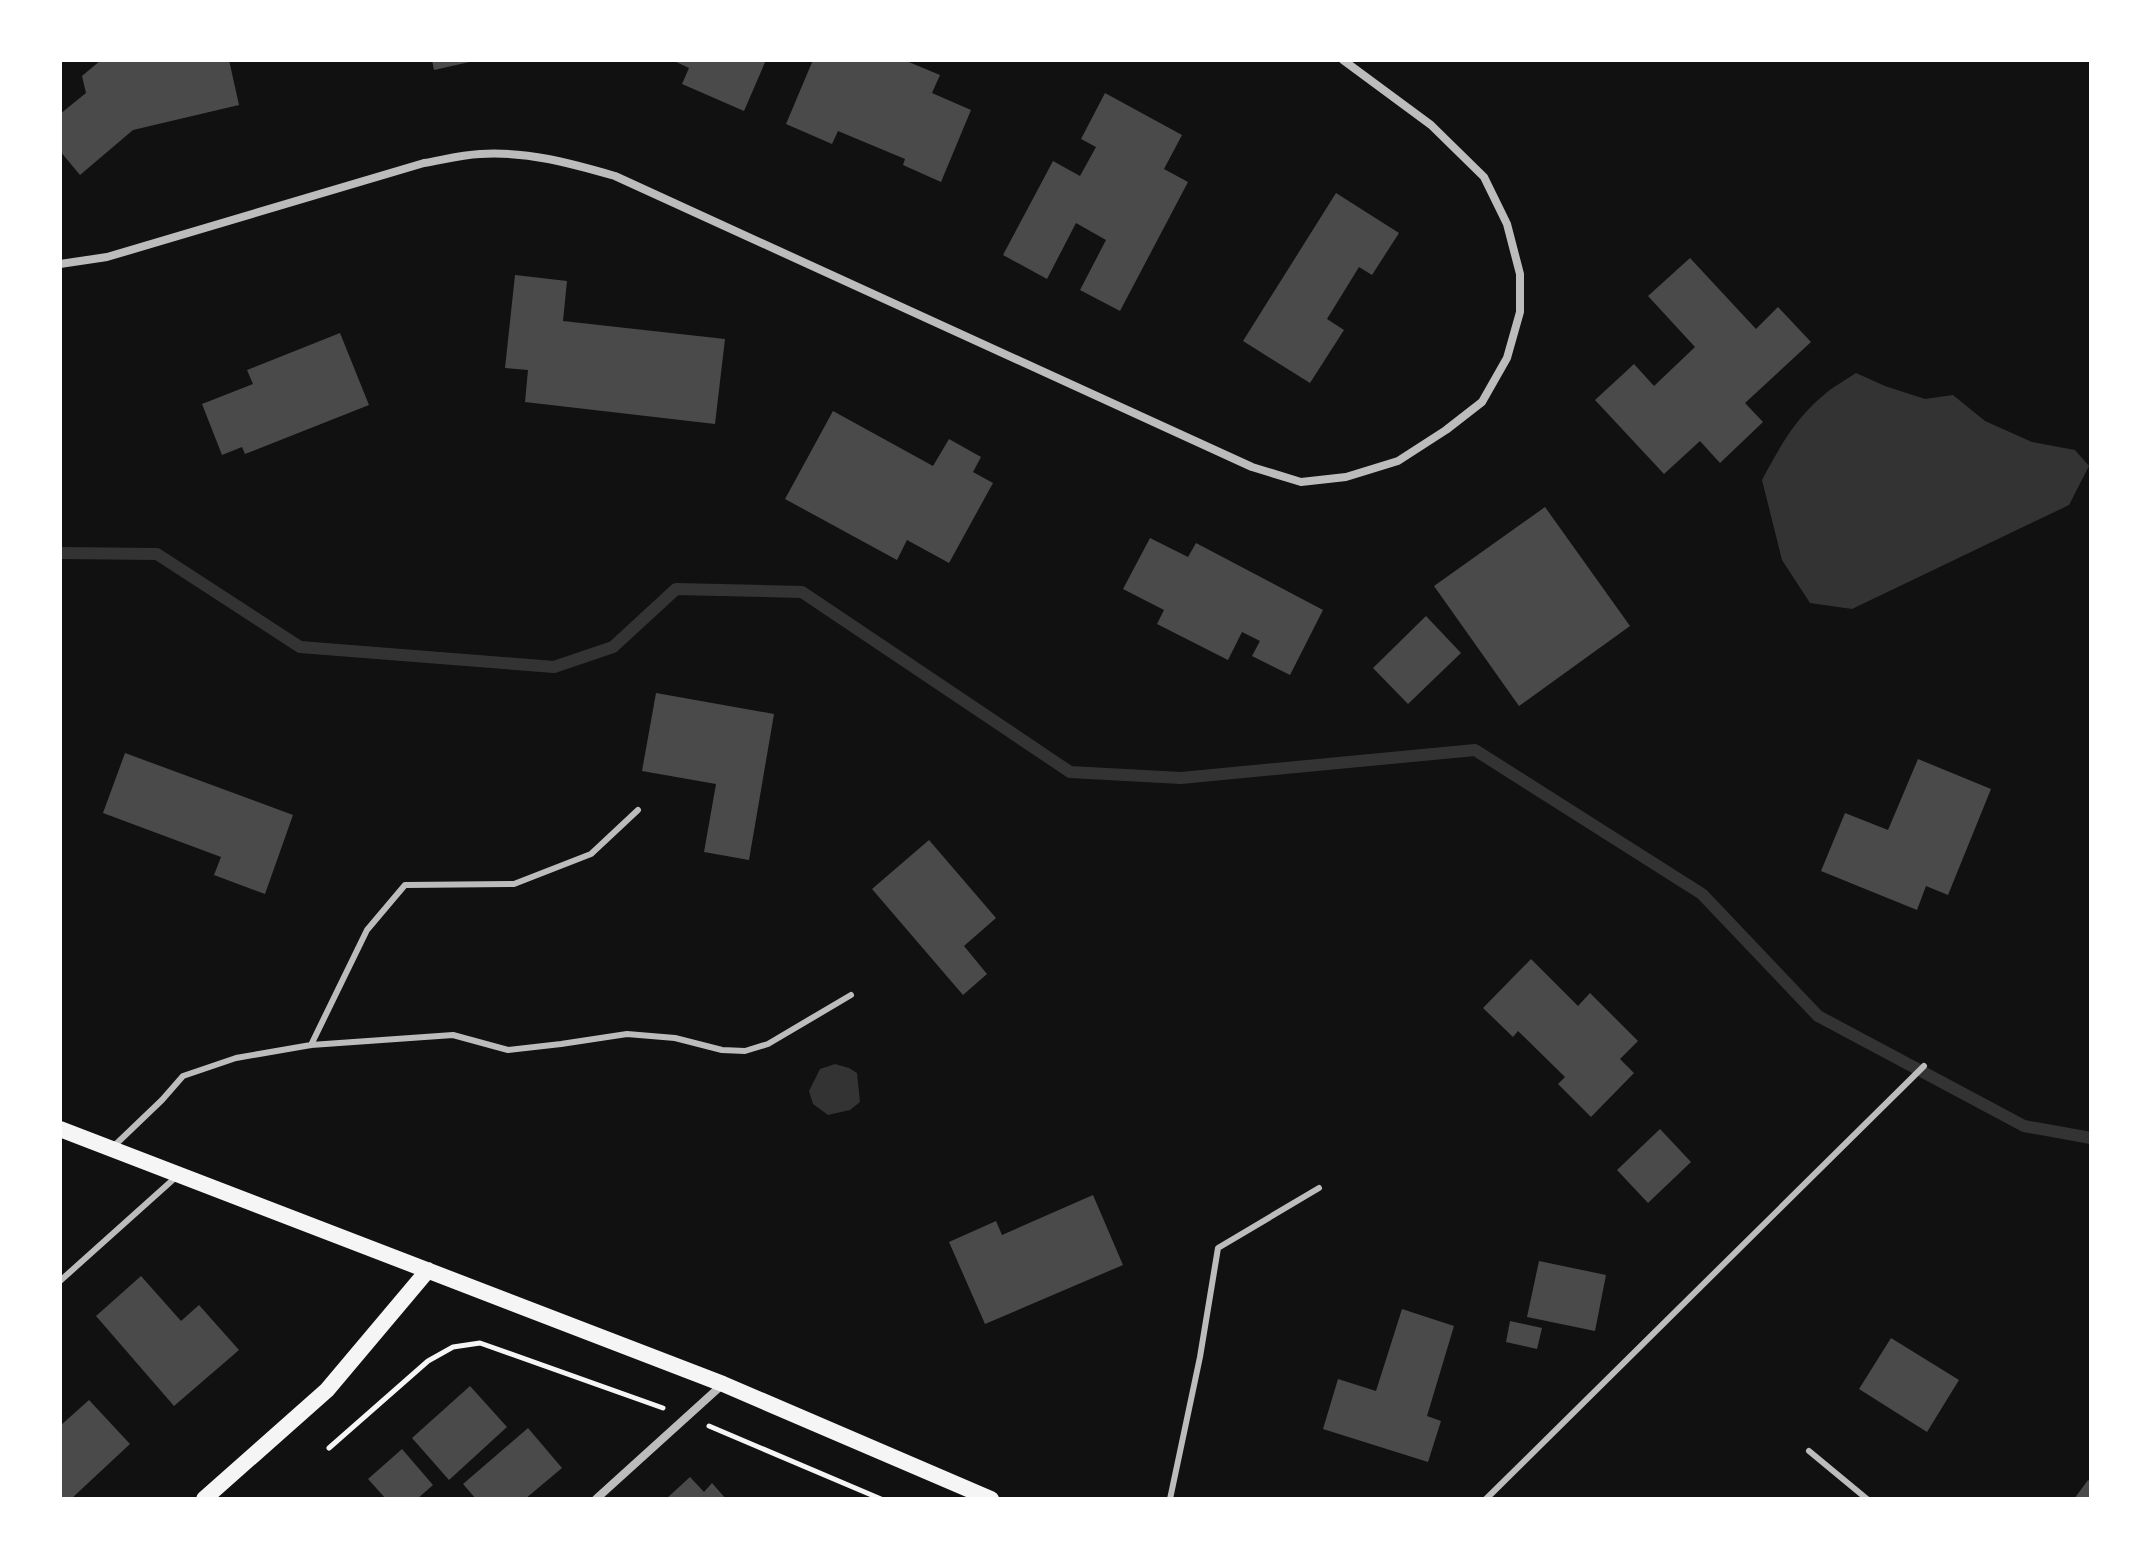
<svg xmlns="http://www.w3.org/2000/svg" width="2151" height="1559" viewBox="0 0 2151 1559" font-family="Mulish,sans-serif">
	<rect width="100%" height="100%" fill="#111"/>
	<!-- water -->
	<path fill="#333" d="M 1856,373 L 1885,386 L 1925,399 L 1953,395 L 1985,421 L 2032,442 L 2075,450 L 2089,466 L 2069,505 L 1852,609 L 1810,603 L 1782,560 L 1762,480 C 1779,448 1796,417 1825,394 C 1834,386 1846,380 1856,373 Z
		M 835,1064 L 849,1068 L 857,1073 L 860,1102 L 850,1110 L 828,1115 L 813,1104 L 809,1091 L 820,1069 Z"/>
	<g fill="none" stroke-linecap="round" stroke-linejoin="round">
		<!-- stream -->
		<path stroke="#333" stroke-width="12" d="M 60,553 L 157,554 L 300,647 L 554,667 L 613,647 L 676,589 L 802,592 L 1070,772 L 1181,778 L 1475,750 L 1702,894 L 1818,1016 L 2024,1126 L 2091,1138"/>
	</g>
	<!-- building -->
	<path fill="#4a4a4a" d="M 101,60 L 229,60 L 239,105 L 133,130 L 80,175 L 60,151 L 60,114 L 86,93 L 82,76 Z
		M 432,60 L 474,60 L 474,61 L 434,70 Z
		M 672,60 L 766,60 L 744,111 L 682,84 L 689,68 Z
		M 813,60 L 904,60 L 940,75 L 932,93 L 971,110 L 941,182 L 903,165 L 905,159 L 838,131 L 832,144 L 786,124 Z
		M 1105,93 L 1182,135 L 1164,169 L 1188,182 L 1120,311 L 1080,290 L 1106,240 L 1076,223 L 1047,279 L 1003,255 L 1053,161 L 1080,176 L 1096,147 L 1081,139 Z
		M 1336,193 L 1399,233 L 1372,275 L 1359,267 L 1327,319 L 1344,330 L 1310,383 L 1243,341 Z
		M 1690,258 L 1756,329 L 1778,307 L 1811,342 L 1745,403 L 1763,422 L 1720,463 L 1700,441 L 1664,474 L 1595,400 L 1634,364 L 1654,386 L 1695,347 L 1648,296 Z
		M 515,275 L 567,281 L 563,321 L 725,339 L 715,424 L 525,402 L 528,370 L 505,368 Z
		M 340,333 L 369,405 L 245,454 L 242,447 L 222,455 L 202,404 L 253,384 L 247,370 Z
		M 833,411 L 933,466 L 949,439 L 981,457 L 973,472 L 993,483 L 949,563 L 907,540 L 897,560 L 785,499 Z
		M 1545,507 L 1630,626 L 1519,706 L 1434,586 Z
		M 1150,538 L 1188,557 L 1196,543 L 1323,610 L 1290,675 L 1252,656 L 1260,641 L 1242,632 L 1228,660 L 1157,624 L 1164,610 L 1123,589 Z
		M 1426,616 L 1461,653 L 1408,704 L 1373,668 Z
		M 656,693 L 774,714 L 749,860 L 704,852 L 716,784 L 642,771 Z
		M 125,753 L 293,815 L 265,894 L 214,875 L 221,857 L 103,813 Z
		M 1918,759 L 1991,789 L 1948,895 L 1926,886 L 1917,910 L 1821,871 L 1845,813 L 1888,830 Z
		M 929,840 L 996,918 L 964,946 L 987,974 L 963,995 L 872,889 Z
		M 1531,959 L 1578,1006 L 1590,993 L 1638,1041 L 1620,1059 L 1634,1073 L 1591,1117 L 1558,1084 L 1565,1077 L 1518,1031 L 1513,1037 L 1483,1008 Z
		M 1660,1129 L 1691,1162 L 1648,1203 L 1617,1170 Z
		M 1093,1195 L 1123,1265 L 985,1324 L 949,1242 L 996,1221 L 1002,1235 Z
		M 1539,1261 L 1606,1275 L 1595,1331 L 1527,1317 Z
		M 141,1276 L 181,1321 L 199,1305 L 239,1350 L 174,1406 L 96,1316 Z
		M 1402,1309 L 1454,1326 L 1427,1416 L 1441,1421 L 1428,1462 L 1323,1429 L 1338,1379 L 1376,1391 Z
		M 1510,1321 L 1542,1328 L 1537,1349 L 1506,1342 Z
		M 1891,1338 L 1959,1380 L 1927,1432 L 1859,1389 Z
		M 470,1386 L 507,1427 L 449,1480 L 412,1438 Z
		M 89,1400 L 130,1444 L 71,1499 L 60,1499 L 60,1426 Z
		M 528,1428 L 562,1468 L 525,1499 L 476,1499 L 463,1484 Z
		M 402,1449 L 433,1485 L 417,1499 L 386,1499 L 368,1479 Z
		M 690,1477 L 704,1492 L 712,1483 L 726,1499 L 666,1499 Z
		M 2088,1480 L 2091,1482 L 2091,1499 L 2074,1499 Z"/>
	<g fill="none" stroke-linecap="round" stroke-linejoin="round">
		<!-- path -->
		<path stroke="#f5f5f5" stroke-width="5" d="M 709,1426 L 881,1499
			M 329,1448 L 428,1361 L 453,1347 L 480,1343 L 663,1408"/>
		<!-- service -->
		<path stroke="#bcbcbc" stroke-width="6" d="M 311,1045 L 367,930 L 405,885 L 514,884 L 591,854 L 638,810
			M 114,1146 L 162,1100 L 183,1076 L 236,1058 L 311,1045 L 453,1035 L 508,1050 L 561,1044 L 627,1034 L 675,1038 L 722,1050 L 745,1051 L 768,1044 L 851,995
			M 60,1281 L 176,1177
			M 1809,1451 L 1867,1499
			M 1170,1499 L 1200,1357 L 1218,1248 L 1319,1188
			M 1486,1499 L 1924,1066"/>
		<!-- minor -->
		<path stroke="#bcbcbc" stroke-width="8" d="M 60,264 L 107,257 L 424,163 C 442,160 461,155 480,154 C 527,151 570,163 615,176 L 1252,467 L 1301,482 L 1346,477 L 1398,461 L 1446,430 L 1482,402 L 1507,358 L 1520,312 L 1520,274 L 1507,224 L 1484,177 L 1431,125 L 1343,60
			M 596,1499 L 723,1384"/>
		<!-- secondary -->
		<path stroke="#f5f5f5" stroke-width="16" d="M 60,1129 L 723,1384 L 991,1499
			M 204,1499 L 327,1390 L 428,1270"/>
	</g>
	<!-- border -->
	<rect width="2151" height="1559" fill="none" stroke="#ffffff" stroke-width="124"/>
</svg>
